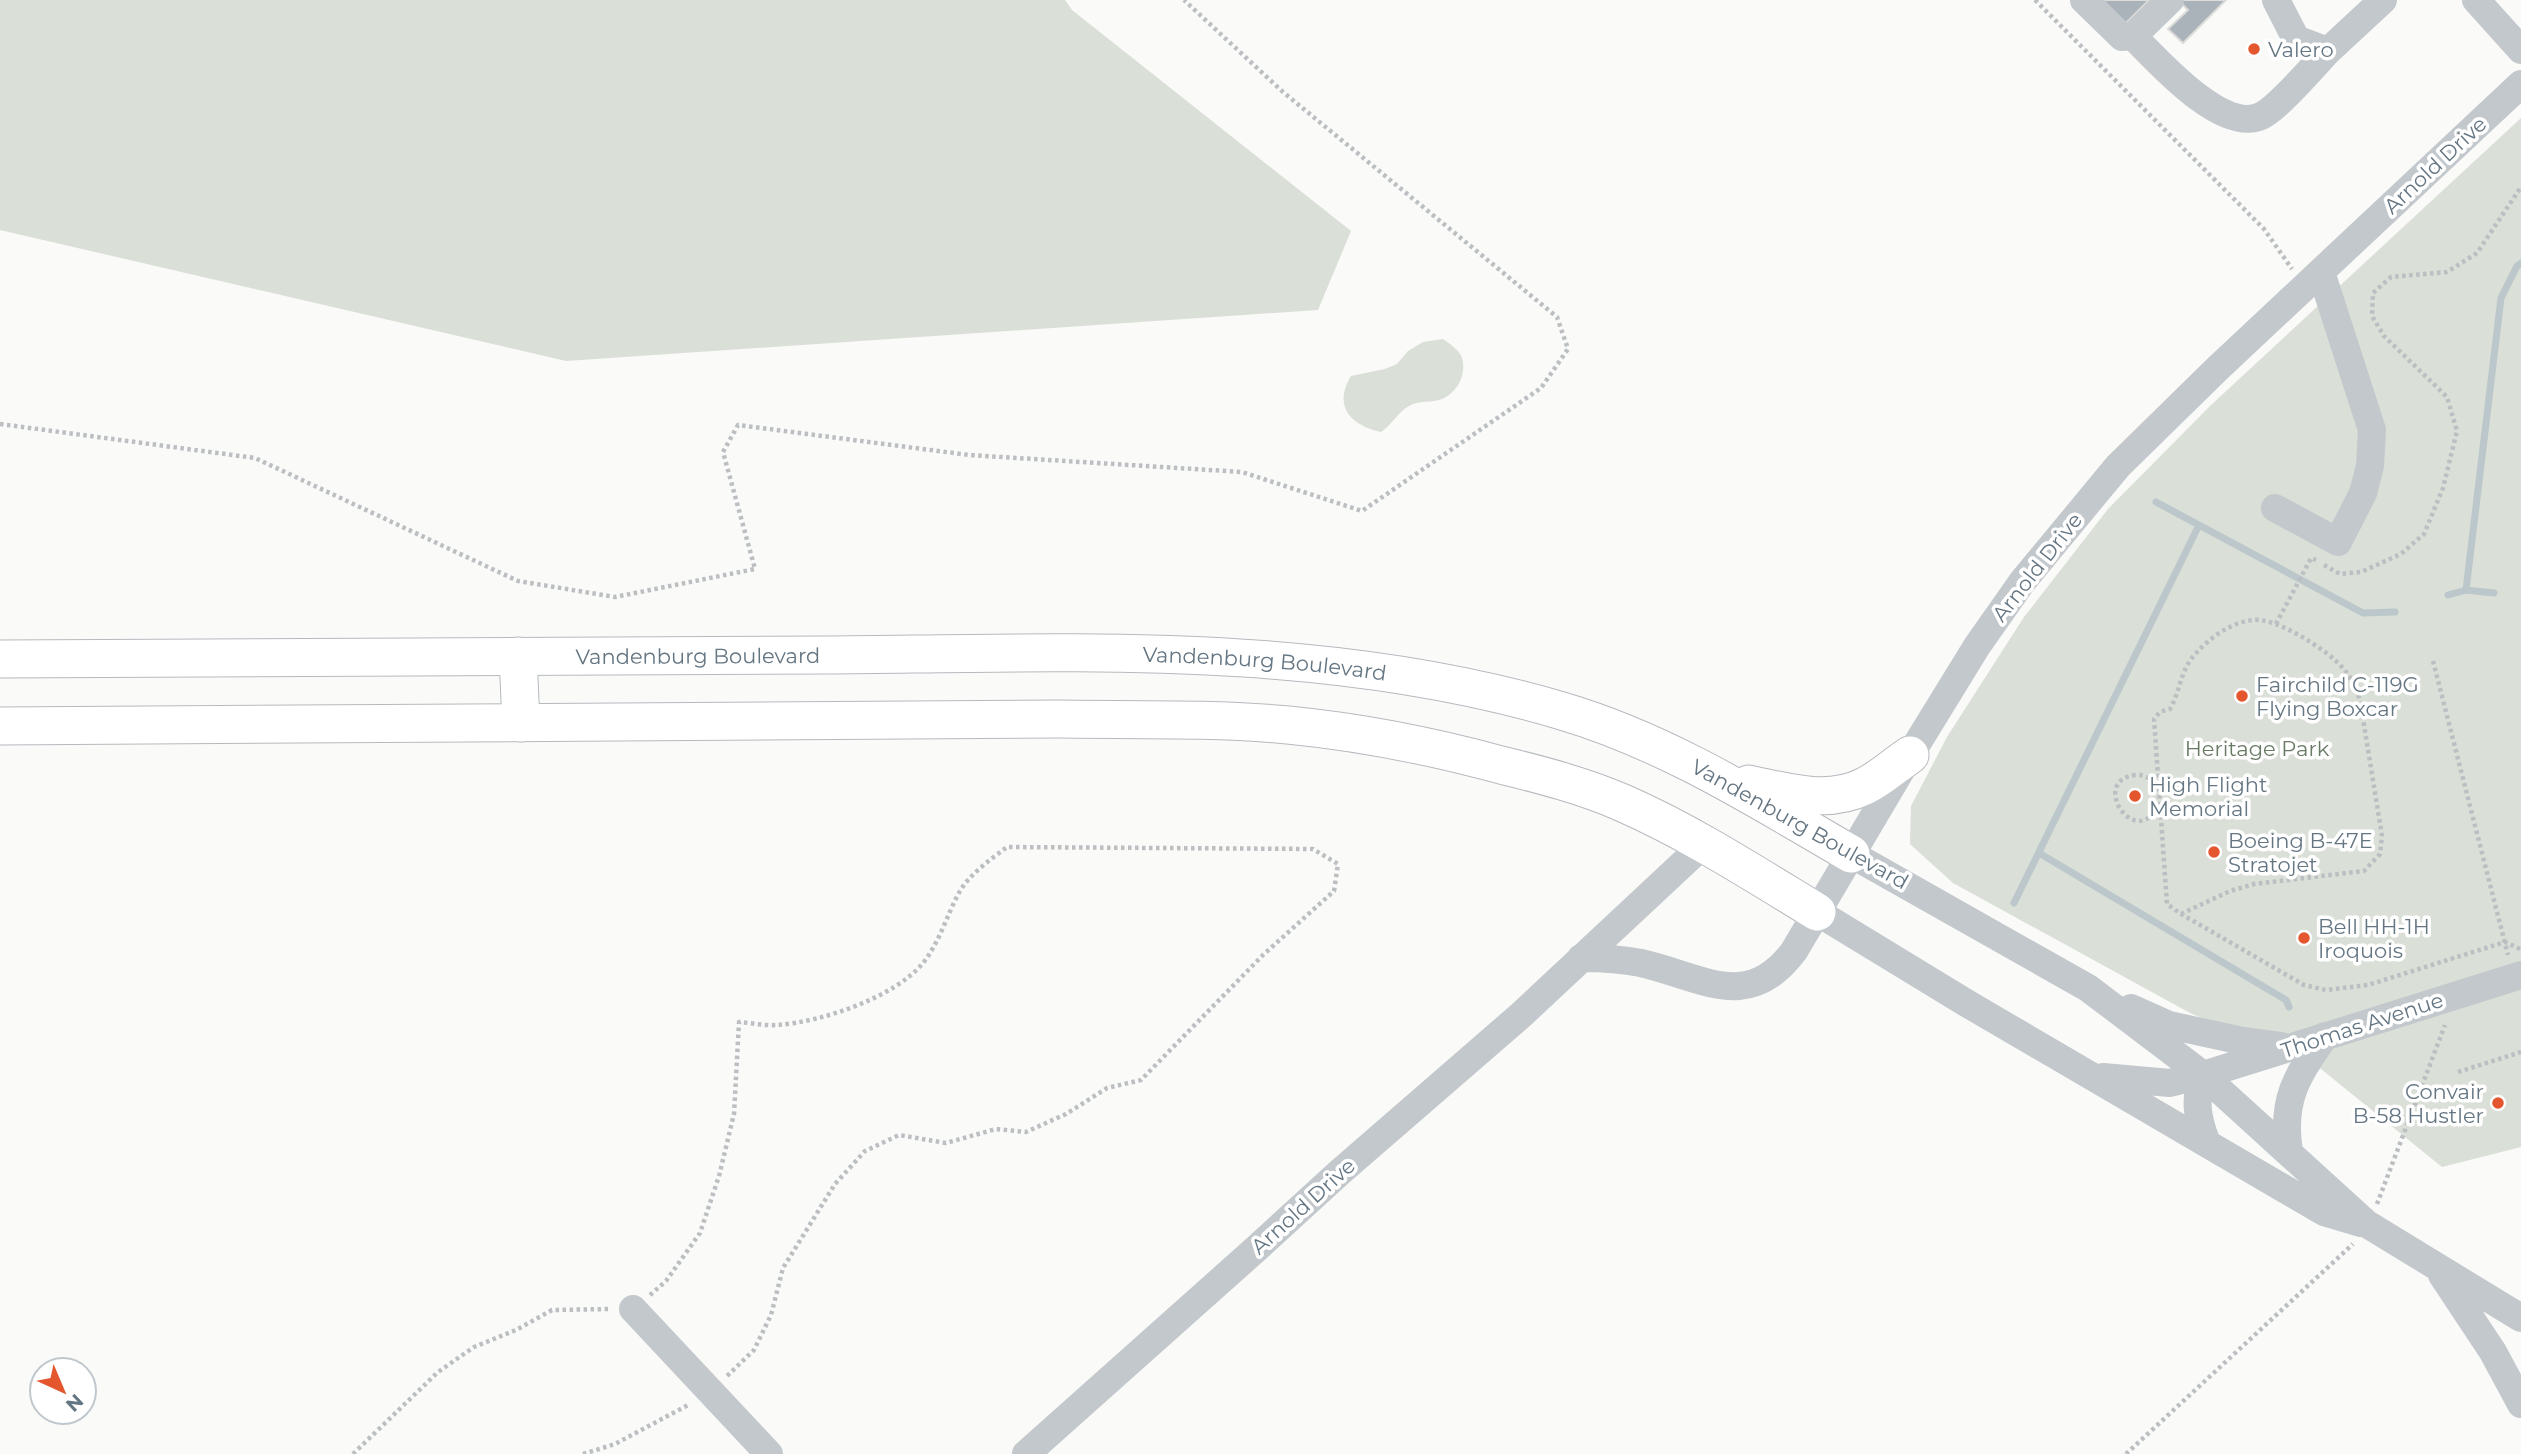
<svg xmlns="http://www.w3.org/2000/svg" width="2521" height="1454" viewBox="0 0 2521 1454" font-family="Montserrat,sans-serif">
	<rect width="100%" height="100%" fill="#fafaf8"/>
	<!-- green -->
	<path fill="#dadfd7" d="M 0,0 L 1065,0 L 1072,10 L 1351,231 L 1318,310 L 566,361 L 0,230 Z
		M 2521,118 L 2521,1147 L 2442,1167 L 2321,1069 L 2190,1013 L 1953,883 L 1910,844 L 1911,806 L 1947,737 L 2024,617 L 2108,509 L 2210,406 Z
		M 1443,339 C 1450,344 1459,350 1462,358 C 1467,374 1457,393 1442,399 C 1432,403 1418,400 1409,406 C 1398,412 1392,425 1381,432 C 1350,425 1333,406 1351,376 L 1385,369 L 1397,364 L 1408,351 L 1423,342 Z"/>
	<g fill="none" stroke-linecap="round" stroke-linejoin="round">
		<!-- stream -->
		<path stroke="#bbc7cb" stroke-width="7" d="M 2156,502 L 2363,613 L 2395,612
			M 2466,590 L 2501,298 L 2517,266 L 2521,263
			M 2448,595 L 2466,590 L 2494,593
			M 2039,853 L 2286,1000 L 2289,1007
			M 2014,903 L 2199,525"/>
	</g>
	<!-- building -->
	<path fill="#aab3b9" stroke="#dcdcda" stroke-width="2" d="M 2096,0 L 2149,0 L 2123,26 Z
		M 2178,0 L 2226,0 L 2183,43 L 2168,29 L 2188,10 Z"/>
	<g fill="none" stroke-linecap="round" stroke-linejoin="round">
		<!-- major casing -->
		<g stroke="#b5babe" stroke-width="39">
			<g id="major">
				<path d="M 518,656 L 521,723"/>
				<path id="s1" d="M 0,659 C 276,658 551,656 827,655 C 1072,653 1324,640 1562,711 C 1667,742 1758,800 1851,854"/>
				<path d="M 0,726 L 1060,719 C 1135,720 1212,718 1288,725 C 1360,732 1431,746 1501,765 C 1542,775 1584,786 1623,803 C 1691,833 1753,873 1817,912"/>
				<path d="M 1749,784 C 1788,792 1827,805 1865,786 C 1881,778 1895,765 1910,755"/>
			</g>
		</g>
		<!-- path -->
		<path stroke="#bbbfc2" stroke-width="4.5" stroke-dasharray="3.5 3.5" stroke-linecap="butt" d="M 2035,0 L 2264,229 L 2292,269
			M 0,424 L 255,458 L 518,581 L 615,597 L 755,569 L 723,452 L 738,425 L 969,455 L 1242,472 L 1362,511 L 1541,388 L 1568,349 L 1557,317 L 1283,92 L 1184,0
			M 2324,565 L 2340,574 L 2361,572 L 2401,554 L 2424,534 L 2443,488 L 2457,431 L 2447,397 L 2384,336 L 2372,316 L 2373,293 L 2391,277 L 2447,272 L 2477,253 L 2521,187
			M 2276,624 L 2309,562 L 2311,558 L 2316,560
			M 2433,661 L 2508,955
			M 2158,789 C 2153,780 2146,774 2135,775 C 2088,781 2137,853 2159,804
			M 2181,914 L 2230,891 L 2254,884 L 2364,871 L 2380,854 L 2382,836 L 2360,700 C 2356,688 2351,677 2342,667 C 2327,650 2276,617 2253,620 C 2232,622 2211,637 2197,652 C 2180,669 2181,690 2170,709 L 2160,712 L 2154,719 L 2167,904 L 2181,914 L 2304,985 L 2326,990 L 2368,985 L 2505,942 L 2520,949
			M 2458,1072 L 2521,1052
			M 2377,1204 L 2445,1025
			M 650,1295 L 666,1281 L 700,1233 L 719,1176 L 734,1114 L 739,1022 C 752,1023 765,1026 777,1025 C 821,1022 894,998 923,963 C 940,942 947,914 960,891 C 970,874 991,859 1007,847 L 1313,849 L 1338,864 L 1334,891 L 1263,955 L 1141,1080 L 1107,1088 L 1066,1114 L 1026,1132 L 996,1129 L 946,1143 L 899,1135 L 865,1151 L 835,1184 L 783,1268 L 771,1315 L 754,1350 L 727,1376
			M 353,1454 L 438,1372 L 474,1347 L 516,1330 L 552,1310 L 611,1309
			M 583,1454 L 615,1444 L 690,1404
			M 2126,1454 L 2353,1244"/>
		<!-- minor -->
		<path stroke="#c3c8cc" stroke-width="28" d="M 2084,0 L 2122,37 L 2133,36
			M 2170,0 L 2133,36 C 2158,61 2222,134 2261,116 C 2278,108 2313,67 2328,51
			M 2276,0 L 2296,39 L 2328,51 L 2383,0
			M 2476,0 L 2521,50
			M 2275,508 L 2338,542 L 2363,493 L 2370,466 L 2372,430 L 2321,272
			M 1851,854 L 2088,988 L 2203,1075 L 2367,1224 L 2521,1318
			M 1817,912 L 1968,1004 L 2324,1212 L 2361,1223
			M 1581,958 C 1601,958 1621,959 1641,963 C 1702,977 1748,1013 1794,951 L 1910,755 L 1977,646 L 2022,582 L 2118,466 L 2217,369 L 2521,84
			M 2131,1008 L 2169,1025 L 2238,1040 L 2281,1046
			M 2203,1075 C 2194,1099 2197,1117 2206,1141
			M 2103,1077 L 2170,1083 L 2203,1075 L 2521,975
			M 2289,1152 C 2281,1101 2296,1076 2325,1036
			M 2442,1275 L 2493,1352 L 2521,1404
			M 633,1309 L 769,1454
			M 1026,1454 L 1257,1248 L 1340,1172 L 1521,1015 L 1704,844"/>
		<!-- major -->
		<use href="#major" stroke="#fff" stroke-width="37"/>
	</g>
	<!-- markers -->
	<g fill="#e4572e" stroke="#fff" stroke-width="2.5">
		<circle cx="2254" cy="49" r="7"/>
		<circle cx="2242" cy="696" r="7"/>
		<circle cx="2135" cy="796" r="7"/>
		<circle cx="2214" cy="852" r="7"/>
		<circle cx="2304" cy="938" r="7"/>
		<circle cx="2498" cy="1103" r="7"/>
	</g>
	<g text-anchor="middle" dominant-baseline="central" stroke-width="7" stroke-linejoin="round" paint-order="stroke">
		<!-- poi labels -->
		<g font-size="21" fill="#657683" stroke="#fff" text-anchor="start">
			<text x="2268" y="49">Valero</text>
			<text x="2256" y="684">Fairchild C-119G<tspan x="2256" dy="24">Flying Boxcar</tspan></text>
			<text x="2149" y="784">High Flight<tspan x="2149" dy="24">Memorial</tspan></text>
			<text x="2228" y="840">Boeing B-47E<tspan x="2228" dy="24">Stratojet</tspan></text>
			<text x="2318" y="926">Bell HH-1H<tspan x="2318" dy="24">Iroquois</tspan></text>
			<text x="2484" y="1091" text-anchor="end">Convair<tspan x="2484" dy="24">B-58 Hustler</tspan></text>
		</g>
		<!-- street labels -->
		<g font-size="21" fill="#657683" stroke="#fff">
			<text transform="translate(2435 165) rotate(-43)">Arnold Drive</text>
			<text transform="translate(2037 567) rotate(-52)">Arnold Drive</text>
			<text stroke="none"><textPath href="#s1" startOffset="698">Vandenburg Boulevard</textPath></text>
			<text stroke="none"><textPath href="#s1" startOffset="1265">Vandenburg Boulevard</textPath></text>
			<text transform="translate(1800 824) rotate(29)">Vandenburg Boulevard</text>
			<text transform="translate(2362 1025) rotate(-18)">Thomas Avenue</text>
			<text transform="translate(1303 1206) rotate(-42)">Arnold Drive</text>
		</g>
		<!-- park labels -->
		<g font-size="21" fill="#687a64" stroke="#fff">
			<text x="2257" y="748">Heritage Park</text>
		</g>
	</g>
	<!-- north arrow -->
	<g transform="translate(63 1391) rotate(136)"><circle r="33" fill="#ffffff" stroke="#c1c8cd" stroke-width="2"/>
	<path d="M0-5L12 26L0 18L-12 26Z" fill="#e4572e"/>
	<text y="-10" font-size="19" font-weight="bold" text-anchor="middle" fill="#657683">N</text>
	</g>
</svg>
